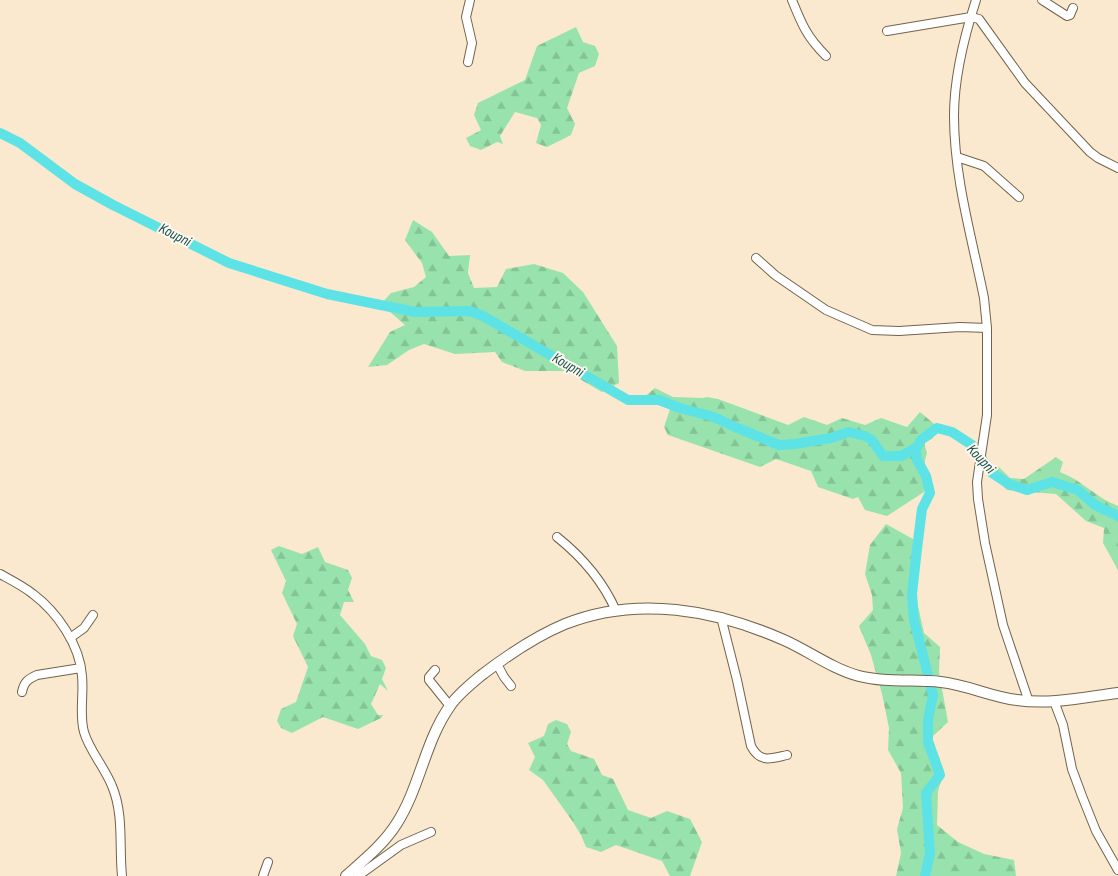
<svg xmlns="http://www.w3.org/2000/svg" width="1118" height="876" viewBox="0 0 1118 876" font-family="'Sofia Sans Condensed',sans-serif">
	<defs>
		<pattern id="forest-firs" width="22" height="20" patternUnits="userSpaceOnUse" patternTransform="scale(1.25)"><rect width="22" height="20" fill="#98e3ad"/><path d="M5 1l3.5 6h-7zM16 11l3.5 6h-7z" fill="#83c395"/></pattern>
	</defs>
	<rect width="100%" height="100%" fill="#fae9ce"/>
	<!-- forest -->
	<path fill="url(#forest-firs)" d="M 576,27 L 583,42 L 595,46 L 599,54 L 595,66 L 579,73 L 567,108 L 575,124 L 571,135 L 547,147 L 536,143 L 541,125 L 537,118 L 515,112 L 500,136 L 503,144 L 497,142 L 481,150 L 470,146 L 466,138 L 481,130 L 474,115 L 478,103 L 525,80 L 537,46 Z
		M 413,220 L 432,232 L 449,256 L 470,255 L 468,273 L 474,288 L 497,287 L 506,269 L 534,264 L 563,273 L 583,292 L 617,346 L 619,383 L 602,392 L 566,371 L 525,371 L 502,362 L 495,352 L 455,354 L 424,344 L 409,350 L 387,365 L 368,367 L 390,332 L 405,325 L 381,304 L 391,293 L 414,287 L 426,277 L 422,263 L 405,240 Z
		M 655,388 L 673,397 L 703,398 L 707,397 L 718,399 L 788,425 L 804,417 L 827,425 L 842,418 L 865,425 L 881,418 L 907,427 L 920,412 L 940,429 L 932,439 L 924,443 L 927,453 L 925,460 L 924,492 L 887,516 L 865,510 L 858,497 L 853,499 L 818,487 L 811,471 L 776,459 L 760,467 L 668,435 L 664,427 L 670,409 L 643,398 Z
		M 1056,457 L 1063,462 L 1060,472 C 1082,480 1096,498 1118,506 L 1118,570 L 1103,543 L 1104,528 L 1086,521 L 1056,494 L 1007,490 L 987,472 L 998,466 L 1010,478 L 1024,479 Z
		M 886,524 L 913,539 L 918,573 L 915,593 L 924,633 L 940,647 L 939,672 L 948,722 L 932,737 L 944,771 L 938,791 L 937,825 L 958,842 L 984,854 L 1014,860 L 1016,876 L 896,876 L 901,853 L 897,829 L 903,808 L 901,773 L 888,750 L 889,728 L 882,694 L 871,655 L 859,626 L 873,610 L 872,595 L 865,574 L 870,545 Z
		M 279,546 L 302,554 L 318,547 L 325,562 L 348,570 L 352,578 L 348,590 L 354,602 L 344,602 L 340,615 L 365,644 L 371,656 L 382,660 L 386,668 L 382,679 L 388,691 L 380,684 L 371,704 L 378,715 L 383,715 L 381,718 L 358,729 L 323,717 L 292,733 L 281,728 L 277,721 L 281,709 L 296,702 L 308,667 L 293,636 L 297,624 L 282,593 L 286,581 L 271,550 Z
		M 556,720 L 567,724 L 571,732 L 567,744 L 571,751 L 594,759 L 602,775 L 613,779 L 628,810 L 651,818 L 667,811 L 690,819 L 702,842 L 690,876 L 670,876 L 662,861 L 616,845 L 601,852 L 586,847 L 581,835 L 573,822 L 543,780 L 529,770 L 535,757 L 528,743 L 544,736 L 548,724 Z"/>
	<g fill="none" stroke-linecap="round" stroke-linejoin="round">
		<!-- river -->
		<path stroke="#5de2e6" stroke-width="10" d="M 0,133 L 20,143 L 75,184 L 113,205 L 229,263 L 327,294 L 415,312 L 470,311 L 483,316 L 628,400 L 659,400 L 680,408 L 714,417 L 735,427 L 779,445 L 795,444 L 831,438 L 849,432 L 865,436 L 872,440 L 883,456 L 901,456 L 916,448 L 922,439 L 937,428 L 952,432 L 972,445 L 992,473 L 1009,484 L 1027,490 L 1052,482 L 1078,490 L 1095,505 L 1118,516
			M 916,448 L 917,460 L 926,476 L 930,493 L 922,509 L 917,549 L 912,594 L 914,620 L 933,695 L 928,720 L 928,742 L 940,775 L 926,793 L 930,853 L 925,876"/>
		<!-- minor casing -->
		<g stroke="#71634b" stroke-width="10">
			<path id="minor" d="M 792,0 C 802,25 807,37 826,56
				M 976,0 C 964,37 954,77 954,116 C 954,178 972,238 984,298 L 987,328 L 987,415 L 977,482 L 978,499 L 985,543 L 1003,625 L 1029,702
				M 1042,0 L 1067,16 L 1070,15 L 1073,8
				M 887,31 L 971,17 L 979,19 L 1025,83 L 1090,152 L 1098,158 L 1118,168
				M 468,62 L 472,43 L 466,17 L 470,0
				M 957,157 L 984,166 L 1019,197
				M 756,258 L 775,275 L 826,310 L 872,330 L 899,331 L 960,327 L 987,328
				M 557,537 C 582,557 603,581 616,611
				M 0,574 C 11,580 23,586 33,594 C 57,612 80,645 82,676 C 84,695 79,714 84,732 C 89,750 105,768 112,786 C 124,814 119,847 122,876
				M 721,617 L 737,680 L 751,746 C 760,763 770,759 787,755
				M 70,638 L 84,628 L 93,615
				M 497,664 L 504,677 L 511,686
				M 435,670 L 429,677 L 429,680 L 450,706
				M 22,692 C 24,682 28,679 37,675 L 81,668
				M 1054,701 L 1063,725 L 1072,769 L 1082,796 L 1096,831 L 1118,870
				M 263,876 L 268,862
				M 358,876 L 401,845 L 431,832"/>
		</g>
		<!-- major casing -->
		<g stroke="#71634b" stroke-width="12">
			<path id="major" d="M 346,876 C 364,860 384,844 397,823 C 420,787 425,741 450,706 C 458,694 472,683 483,674 C 508,655 536,636 565,624 C 637,595 716,610 784,640 C 809,651 832,669 859,676 C 886,683 914,679 941,682 C 968,685 991,697 1017,700 C 1051,705 1085,697 1118,693"/>
		</g>
		<!-- minor -->
		<use href="#minor" stroke="#fff" stroke-width="8"/>
		<!-- major -->
		<use href="#major" stroke="#fff" stroke-width="10"/>
	</g>
	<g text-anchor="middle" dominant-baseline="central" stroke-width="4" stroke-linejoin="round" paint-order="stroke">
		<!-- water labels -->
		<g font-size="15" font-style="italic" fill="#175052" stroke="#fff8ed">
			<text transform="translate(175 235) rotate(27)">Koupni</text>
			<text transform="translate(568 365) rotate(30)">Koupni</text>
			<text transform="translate(981 459) rotate(47)">Koupni</text>
		</g>
	</g>
</svg>
